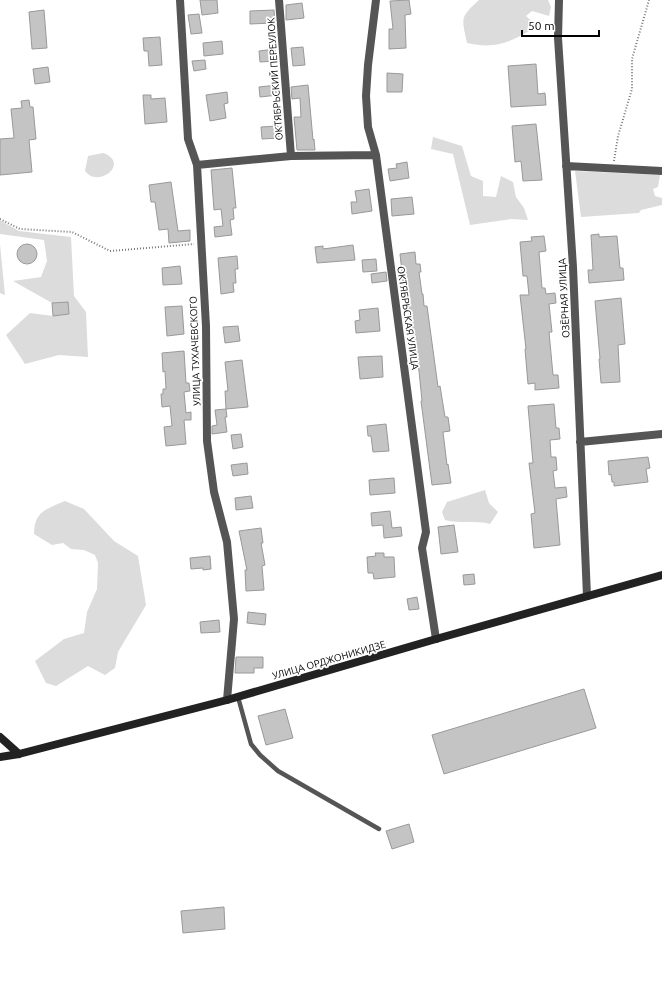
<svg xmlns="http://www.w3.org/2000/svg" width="662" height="991" viewBox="0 0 662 991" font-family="Ubuntu,sans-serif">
	<rect width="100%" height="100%" fill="#fff"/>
	<!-- green -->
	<path fill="#dcdcdc" d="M 479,0 L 548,0 L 551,7 L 549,16 L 532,11 L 526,16 L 537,26 C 513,41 497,50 467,43 C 462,18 459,18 479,0 Z
		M 433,137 L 462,146 L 471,176 L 483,181 L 483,196 L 496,197 L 501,176 L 513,182 L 516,197 L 524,208 L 528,220 L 511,219 L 470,225 L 453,154 L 431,149 Z
		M 103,153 C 131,163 98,189 85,171 L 88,156 Z
		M 575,171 L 660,175 L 658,187 L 653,189 L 655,196 L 662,198 L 662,205 L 641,210 L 639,213 L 581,217 Z
		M 0,220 L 19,231 L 71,237 L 74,296 L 86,312 L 88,357 L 59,355 L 25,364 L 6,335 L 30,313 L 53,316 L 69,314 L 68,302 L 52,303 L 13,281 L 41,277 L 47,261 L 44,240 L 0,234 Z
		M 0,244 L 5,295 L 0,293 Z
		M 485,490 L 489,503 L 498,512 L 490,524 C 476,520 460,524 445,520 L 442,512 L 447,502 Z
		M 65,501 L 84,509 L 114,541 L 138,556 L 146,605 L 118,652 L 115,668 L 105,675 L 88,666 L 56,686 L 46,683 L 35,661 L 64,639 L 84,633 L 87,612 L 97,589 L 98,563 L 95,555 L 84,550 L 71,549 L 63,543 L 52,545 L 34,534 C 34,511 47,509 65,501 Z"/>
	<!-- building -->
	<path fill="#c4c4c4" stroke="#999" d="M 200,0 L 217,0 L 218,13 L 202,15 Z
		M 409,0 L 411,14 L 405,15 L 406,48 L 389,49 L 389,29 L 393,29 L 390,1 Z
		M 302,3 L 304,18 L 286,20 L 286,5 Z
		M 44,10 L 47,48 L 32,49 L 29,12 Z
		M 274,10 L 275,21 L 273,21 L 273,23 L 250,24 L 250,11 Z
		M 199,14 L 202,33 L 191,34 L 188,15 Z
		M 160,37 L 162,65 L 149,66 L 148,51 L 144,51 L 143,38 Z
		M 222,41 L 223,54 L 204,56 L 203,43 Z
		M 303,47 L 305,65 L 293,66 L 291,48 Z
		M 275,49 L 276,61 L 260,62 L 259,51 Z
		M 205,60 L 206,69 L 194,71 L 192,61 Z
		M 536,64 L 538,94 L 545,93 L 546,105 L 511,107 L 508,66 Z
		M 48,67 L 50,82 L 35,84 L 33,69 Z
		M 387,73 L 403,74 L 402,92 L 387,92 Z
		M 277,85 L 278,95 L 260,97 L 259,87 Z
		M 308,85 L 313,140 L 314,139 L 315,150 L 297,150 L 294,117 L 301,117 L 300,98 L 292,99 L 291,87 Z
		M 227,92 L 228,103 L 224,104 L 226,118 L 210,121 L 206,95 Z
		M 143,95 L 151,95 L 151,99 L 165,98 L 167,122 L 145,124 Z
		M 29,100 L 30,107 L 33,107 L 36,139 L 29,140 L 32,172 L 0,175 L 0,139 L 14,138 L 11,109 L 22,108 L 21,101 Z
		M 536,124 L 542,180 L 523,181 L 521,161 L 515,162 L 512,126 Z
		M 278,126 L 279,138 L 262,139 L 261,127 Z
		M 407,162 L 409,178 L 390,181 L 388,169 L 397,168 L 396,164 Z
		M 232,168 L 236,208 L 233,208 L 234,219 L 230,220 L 232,235 L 215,237 L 214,227 L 223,226 L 221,209 L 214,210 L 211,170 Z
		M 171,182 L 178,231 L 190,230 L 190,241 L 169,243 L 168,229 L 159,230 L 155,202 L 151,202 L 149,185 Z
		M 369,189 L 372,211 L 352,214 L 351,202 L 357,202 L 355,191 Z
		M 412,197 L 414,214 L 392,216 L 391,199 Z
		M 599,234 L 599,237 L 617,236 L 620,268 L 623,268 L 624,280 L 589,283 L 588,270 L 593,270 L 591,235 Z
		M 544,236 L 546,251 L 539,252 L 542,288 L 545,288 L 546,294 L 555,293 L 556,303 L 549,304 L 552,332 L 549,332 L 553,375 L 558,375 L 559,388 L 535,390 L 535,383 L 528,384 L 525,349 L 526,349 L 520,295 L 529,295 L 527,276 L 523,276 L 520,242 L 532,241 L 531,237 Z
		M17 254a10 10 0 1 1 20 0a10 10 0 1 1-20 0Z
		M 353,245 L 355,260 L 317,263 L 315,247 L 323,246 L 323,249 Z
		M 415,252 L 416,264 L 420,264 L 421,272 L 419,272 L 422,294 L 423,294 L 424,306 L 427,306 L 438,387 L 440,386 L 445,417 L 448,417 L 450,431 L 443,432 L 447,465 L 448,464 L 451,483 L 432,485 L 421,401 L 422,401 L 419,371 L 416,356 L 415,356 L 406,290 L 404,291 L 400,254 Z
		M 237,256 L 238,269 L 235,269 L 236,283 L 233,283 L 234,292 L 221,294 L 218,258 Z
		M 376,259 L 377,271 L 363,272 L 362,260 Z
		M 180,266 L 182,284 L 163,285 L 162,268 Z
		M 386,272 L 387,281 L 372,283 L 371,274 Z
		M 621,298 L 625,344 L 618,345 L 620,382 L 601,383 L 599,359 L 600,359 L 595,301 Z
		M 68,302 L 69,314 L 53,316 L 52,303 Z
		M 182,306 L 184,334 L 167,336 L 165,307 Z
		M 378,308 L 380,331 L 356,333 L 355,321 L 360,320 L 359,310 Z
		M 238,326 L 240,341 L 225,343 L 223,327 Z
		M 184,351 L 186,383 L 189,383 L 190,391 L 184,392 L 186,413 L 191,412 L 191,420 L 184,420 L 186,444 L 166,446 L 164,427 L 172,426 L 170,406 L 162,407 L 161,394 L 163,394 L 163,389 L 166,389 L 165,371 L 163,372 L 162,353 Z
		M 382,356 L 383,377 L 360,379 L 358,357 Z
		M 242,360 L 248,407 L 226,409 L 225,391 L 228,391 L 225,362 Z
		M 554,404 L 556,428 L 559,428 L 560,439 L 550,440 L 551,457 L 556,457 L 557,470 L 553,471 L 555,488 L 566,487 L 567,497 L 556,499 L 560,545 L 534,548 L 531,514 L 535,513 L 529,463 L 533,463 L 528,406 Z
		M 226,409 L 227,417 L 225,417 L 227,432 L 212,434 L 212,426 L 217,425 L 215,410 Z
		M 386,424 L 389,451 L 373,452 L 371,436 L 368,436 L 367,426 Z
		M 241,434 L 243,447 L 233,449 L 231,435 Z
		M 648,457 L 650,468 L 646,469 L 648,482 L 614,486 L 614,482 L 612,482 L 611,474 L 609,475 L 608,461 Z
		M 247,463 L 248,474 L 233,476 L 231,465 Z
		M 394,478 L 395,493 L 370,495 L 369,480 Z
		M 251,496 L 253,508 L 236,510 L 235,498 Z
		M 390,511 L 392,528 L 401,527 L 402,536 L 384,538 L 383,525 L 372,526 L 371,513 Z
		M 454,525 L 458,552 L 441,554 L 438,527 Z
		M 261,528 L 263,543 L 261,543 L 265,565 L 262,566 L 264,590 L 246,591 L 245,570 L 247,570 L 239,531 Z
		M 375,553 L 384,553 L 384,557 L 394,557 L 395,577 L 374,579 L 373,573 L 368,573 L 367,557 L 376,556 Z
		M 210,556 L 211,569 L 203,570 L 203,568 L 191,569 L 190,558 Z
		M 474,574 L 475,584 L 464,585 L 463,575 Z
		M 417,597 L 419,609 L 409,610 L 407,599 Z
		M 248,612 L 266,614 L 265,625 L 247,623 Z
		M 219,620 L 220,632 L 201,633 L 200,622 Z
		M 236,657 L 263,657 L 263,668 L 254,668 L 254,673 L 235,673 Z
		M 584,689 L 596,728 L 444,774 L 432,735 Z
		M 285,709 L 293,738 L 266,745 L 258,716 Z
		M 409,824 L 414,842 L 392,849 L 386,831 Z
		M 224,907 L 225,929 L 183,933 L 181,911 Z"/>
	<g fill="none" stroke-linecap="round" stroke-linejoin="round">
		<!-- path -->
		<path stroke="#777" stroke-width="2" stroke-dasharray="1 2" stroke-linecap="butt" d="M 614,161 L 618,136 L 632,89 L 632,59 L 649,0
			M 0,219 L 20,229 L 72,232 L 110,251 L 194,244"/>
		<!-- lane -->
		<path stroke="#555" stroke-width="4.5" d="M 238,697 L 251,744 L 260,755 L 278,771 L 379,829"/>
		<!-- street -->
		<path stroke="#555" stroke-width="8" d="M 180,0 L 188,139 L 197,165 L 206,326 L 207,441 L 214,492 L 227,542 L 234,619 L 227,700
			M 279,0 L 291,156
			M 376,0 L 368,65 L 366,96 L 368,127 L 376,155 L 426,532 L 422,548 L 436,639
			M 559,0 L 558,38 L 573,267 L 587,596
			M 197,165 L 291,156 L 376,155
			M 566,166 L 662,171
			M 580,442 L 662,434"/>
		<!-- secondary -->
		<path stroke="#222" stroke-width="8" d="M 0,737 L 19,754
			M 0,757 L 19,754 L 227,700 L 436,639 L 662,575"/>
	</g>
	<g text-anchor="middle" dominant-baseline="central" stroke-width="3.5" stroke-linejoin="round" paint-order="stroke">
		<!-- street labels -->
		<g font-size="10" fill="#000" stroke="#fff">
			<text transform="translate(275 79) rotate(-94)">ОКТЯБРЬСКИЙ ПЕРЕУЛОК</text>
			<text transform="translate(564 298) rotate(-93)">ОЗЁРНАЯ УЛИЦА</text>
			<text transform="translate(408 318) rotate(82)">ОКТЯБРЬСКАЯ УЛИЦА</text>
			<text transform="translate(195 351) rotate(-92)">УЛИЦА ТУХАЧЕВСКОГО</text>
			<text transform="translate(329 660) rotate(-16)">УЛИЦА ОРДЖОНИКИДЗЕ</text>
		</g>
	</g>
	<!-- scale -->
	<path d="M522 30v6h77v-6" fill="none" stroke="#000000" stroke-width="2"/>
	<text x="528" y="30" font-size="12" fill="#000000" stroke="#ffffff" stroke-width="3" paint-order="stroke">50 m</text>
</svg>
